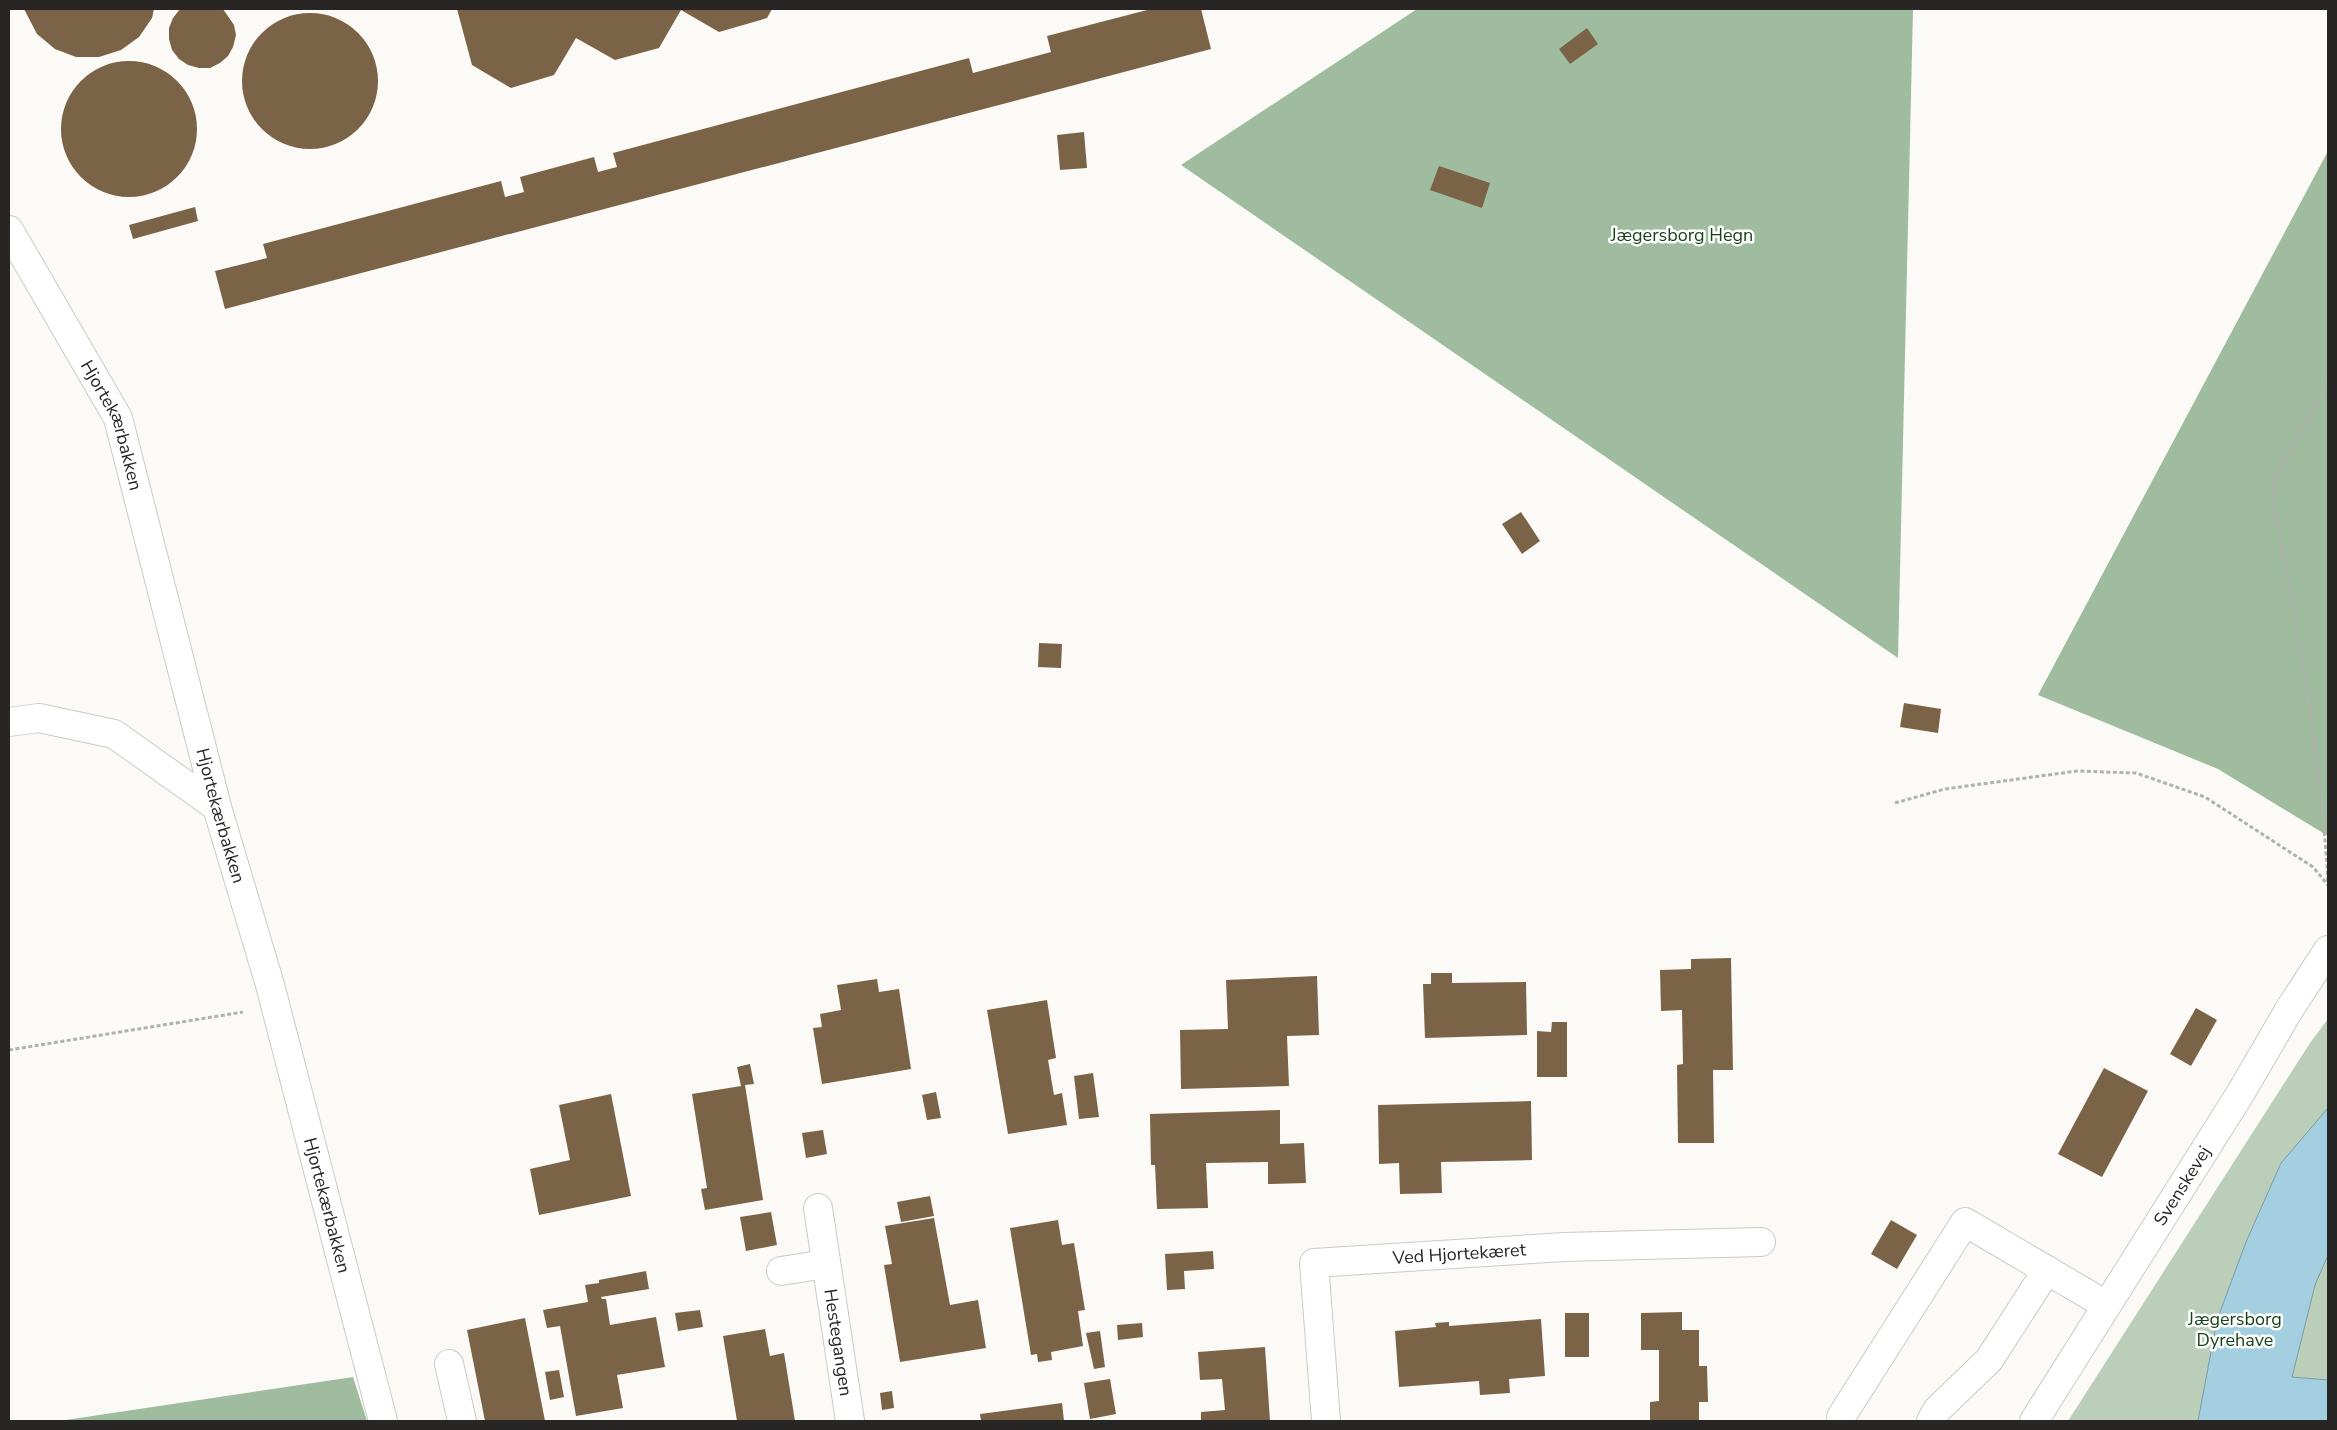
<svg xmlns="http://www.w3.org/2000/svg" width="2337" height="1430" viewBox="0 0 2337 1430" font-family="'Nunito Sans',sans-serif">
	<rect width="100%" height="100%" fill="#fcfaf6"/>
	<!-- green -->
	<path fill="#baceba" d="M 2328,1019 L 2328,1421 L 2068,1421 L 2310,1043 Z"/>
	<!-- forest -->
	<path fill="#a0bc9f" d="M 1417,9 L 1913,9 L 1898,658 L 1181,165 Z
		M 2328,151 L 2328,836 L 2218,769 L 2038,695 Z
		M 353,1377 L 367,1421 L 59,1421 Z"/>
	<!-- water -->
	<path fill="#a3cfe0" stroke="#7e9ca8" d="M 2328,1108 L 2328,1255 L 2315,1285 L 2292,1377 L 2328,1380 L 2328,1421 L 2198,1421 L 2217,1320 L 2246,1242 L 2281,1163 Z"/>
	<!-- building -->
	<path fill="#7a6346" d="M 24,9 L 154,9 L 152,18 L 139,37 L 121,50 L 99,57 L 76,57 L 55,49 L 37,34 Z
		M 180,9 L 223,9 L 234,25 L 236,35 L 233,47 L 228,56 L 220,63 L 210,68 L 199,68 L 188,65 L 179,59 L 172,50 L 169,39 L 169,28 L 173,18 Z
		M 457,9 L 772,9 L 767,18 L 719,32 L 681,10 L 659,48 L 615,60 L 576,38 L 554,75 L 511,88 L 472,65 Z
		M 1151,9 L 1201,9 L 1211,49 L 225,309 L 215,271 L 267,258 L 263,244 L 501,181 L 505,197 L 524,192 L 520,177 L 594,157 L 598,172 L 617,167 L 613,153 L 969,58 L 973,73 L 1051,52 L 1047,36 Z
		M242 81a68 68 0 1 1 136 0a68 68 0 1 1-136 0Z
		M 1587,28 L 1598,44 L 1570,64 L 1559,49 Z
		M61 129a68 68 0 1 1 136 0a68 68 0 1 1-136 0Z
		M 1084,132 L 1087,168 L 1060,170 L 1057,135 Z
		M 1439,166 L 1490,183 L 1482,208 L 1430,190 Z
		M 195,207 L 198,221 L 133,239 L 129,225 Z
		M 1521,512 L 1540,541 L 1522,554 L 1502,524 Z
		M 1039,643 L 1062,644 L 1061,668 L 1038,667 Z
		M 1904,703 L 1941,709 L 1938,733 L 1900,727 Z
		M 1731,958 L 1733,1070 L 1713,1070 L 1714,1143 L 1678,1143 L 1677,1065 L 1683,1064 L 1682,1010 L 1661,1011 L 1660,970 L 1691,969 L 1691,959 Z
		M 1431,973 L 1452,973 L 1452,983 L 1526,982 L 1527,1035 L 1425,1038 L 1423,984 L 1431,984 Z
		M 1317,976 L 1319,1035 L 1287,1036 L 1289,1086 L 1181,1089 L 1180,1030 L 1228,1029 L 1226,980 Z
		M 877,979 L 879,992 L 899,989 L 911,1069 L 822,1084 L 813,1028 L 822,1027 L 820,1014 L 841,1010 L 837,985 Z
		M 1047,1000 L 1056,1058 L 1048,1060 L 1054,1095 L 1062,1093 L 1067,1125 L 1008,1134 L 987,1010 Z
		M 2196,1008 L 2217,1020 L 2191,1066 L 2170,1054 Z
		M 1552,1022 L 1567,1022 L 1567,1077 L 1537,1077 L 1537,1031 L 1551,1032 Z
		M 750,1064 L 754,1084 L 745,1085 L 763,1200 L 705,1210 L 701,1189 L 707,1188 L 692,1094 L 741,1086 L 737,1067 Z
		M 2104,1068 L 2148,1091 L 2102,1177 L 2058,1154 Z
		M 1093,1073 L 1099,1117 L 1079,1119 L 1074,1076 Z
		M 936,1092 L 941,1118 L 927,1120 L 922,1095 Z
		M 611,1094 L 631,1196 L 539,1215 L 530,1169 L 570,1160 L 559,1105 Z
		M 1531,1101 L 1532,1160 L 1441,1162 L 1442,1193 L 1400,1194 L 1399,1163 L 1379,1164 L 1378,1105 Z
		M 1280,1110 L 1280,1144 L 1304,1143 L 1306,1183 L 1268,1184 L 1268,1162 L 1206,1163 L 1208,1208 L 1157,1209 L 1155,1165 L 1151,1165 L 1150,1114 Z
		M 823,1130 L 827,1154 L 806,1158 L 802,1133 Z
		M 930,1196 L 934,1216 L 901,1222 L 897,1202 Z
		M 771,1212 L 777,1245 L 746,1251 L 740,1217 Z
		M 934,1218 L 950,1305 L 978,1300 L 986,1348 L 900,1362 L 884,1265 L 892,1264 L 885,1226 Z
		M 1058,1220 L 1062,1245 L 1074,1243 L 1085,1310 L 1078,1311 L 1083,1346 L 1051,1352 L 1052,1360 L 1038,1362 L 1037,1354 L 1031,1355 L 1010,1228 Z
		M 1891,1220 L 1917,1235 L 1897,1269 L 1871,1254 Z
		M 1213,1251 L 1214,1269 L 1184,1271 L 1185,1289 L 1167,1290 L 1165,1254 Z
		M 646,1271 L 649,1289 L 601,1297 L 602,1299 L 606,1299 L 610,1325 L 656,1317 L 665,1367 L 617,1375 L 623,1408 L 576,1416 L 560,1326 L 547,1328 L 543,1310 L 588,1302 L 585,1285 L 599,1283 L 599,1280 Z
		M 700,1310 L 703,1327 L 678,1331 L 675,1313 Z
		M 1682,1312 L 1682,1330 L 1699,1330 L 1699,1366 L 1707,1366 L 1708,1402 L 1699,1402 L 1699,1420 L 1650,1420 L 1650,1402 L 1659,1401 L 1659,1350 L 1641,1350 L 1641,1313 Z
		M 1565,1313 L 1589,1313 L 1589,1357 L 1565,1357 Z
		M 525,1318 L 545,1421 L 485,1421 L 467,1330 Z
		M 1541,1319 L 1545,1376 L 1509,1379 L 1510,1393 L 1480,1395 L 1479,1381 L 1399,1387 L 1395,1331 L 1436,1327 L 1435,1323 L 1449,1322 L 1449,1326 Z
		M 1142,1323 L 1143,1337 L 1118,1340 L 1117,1325 Z
		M 765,1329 L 770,1356 L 784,1353 L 795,1421 L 737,1421 L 723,1336 Z
		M 1100,1331 L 1105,1367 L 1094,1369 L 1086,1333 Z
		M 1265,1347 L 1270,1421 L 1201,1421 L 1201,1412 L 1225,1410 L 1222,1379 L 1200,1380 L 1198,1352 Z
		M 559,1370 L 564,1397 L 550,1400 L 545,1372 Z
		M 1110,1379 L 1116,1414 L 1090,1419 L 1084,1383 Z
		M 892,1391 L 894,1408 L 882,1410 L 880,1393 Z
		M 1062,1403 L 1064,1421 L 981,1421 L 980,1414 Z"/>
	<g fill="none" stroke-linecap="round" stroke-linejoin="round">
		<!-- minor casing -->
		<g stroke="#cccac6" stroke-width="30">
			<g id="minor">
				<path id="s1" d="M 9,230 L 118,418 L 217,807 L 270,985 L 383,1421"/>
				<path d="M 9,722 L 39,718 L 114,734 L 217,807"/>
				<path id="s2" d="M 818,1208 L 850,1421"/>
				<path d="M 781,1271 L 826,1264"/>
				<path d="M 449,1364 L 462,1421"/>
				<path id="s3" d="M 1326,1421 L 1314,1263 L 1564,1247 L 1761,1242"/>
				<path d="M 1841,1421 L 1841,1417 L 1965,1222 L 2106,1305"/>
				<path d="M 1931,1421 L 1937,1410 L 1989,1360 L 2047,1270"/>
				<path id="s4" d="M 2034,1421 L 2240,1094 L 2289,1010 L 2328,950"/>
			</g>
		</g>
		<!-- path -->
		<path stroke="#b3b1ae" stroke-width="3" stroke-dasharray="4 2.5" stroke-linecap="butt" d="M 2328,382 L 2273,482 L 2274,507 C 2298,630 2321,758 2328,883
			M 1895,803 L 1945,789 L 2077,771 L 2136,773 L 2205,797 L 2313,867 L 2328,885
			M 9,1050 L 243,1012"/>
		<!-- minor -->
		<use href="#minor" stroke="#fff" stroke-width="28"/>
	</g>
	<g text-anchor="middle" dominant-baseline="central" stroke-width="5" stroke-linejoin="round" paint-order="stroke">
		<!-- park labels -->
		<g font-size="18" fill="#18421b" stroke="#fff">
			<text x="1682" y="235">Jægersborg Hegn</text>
			<text x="2235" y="1319">Jægersborg<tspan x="2235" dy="21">Dyrehave</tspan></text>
		</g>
		<!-- street labels -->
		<g font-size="18" fill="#272625" stroke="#fff">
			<text stroke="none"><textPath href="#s1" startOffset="222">Hjortekærbakken</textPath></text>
			<text stroke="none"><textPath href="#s1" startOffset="628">Hjortekærbakken</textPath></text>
			<text stroke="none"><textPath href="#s4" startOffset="278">Svenskevej</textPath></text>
			<text stroke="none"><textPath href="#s1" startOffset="1032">Hjortekærbakken</textPath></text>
			<text stroke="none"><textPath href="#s3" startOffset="304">Ved Hjortekæret</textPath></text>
			<text stroke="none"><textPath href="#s2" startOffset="136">Hestegangen</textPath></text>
		</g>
	</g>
	<!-- border -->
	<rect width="2337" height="1430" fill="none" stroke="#272625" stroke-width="20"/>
</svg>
